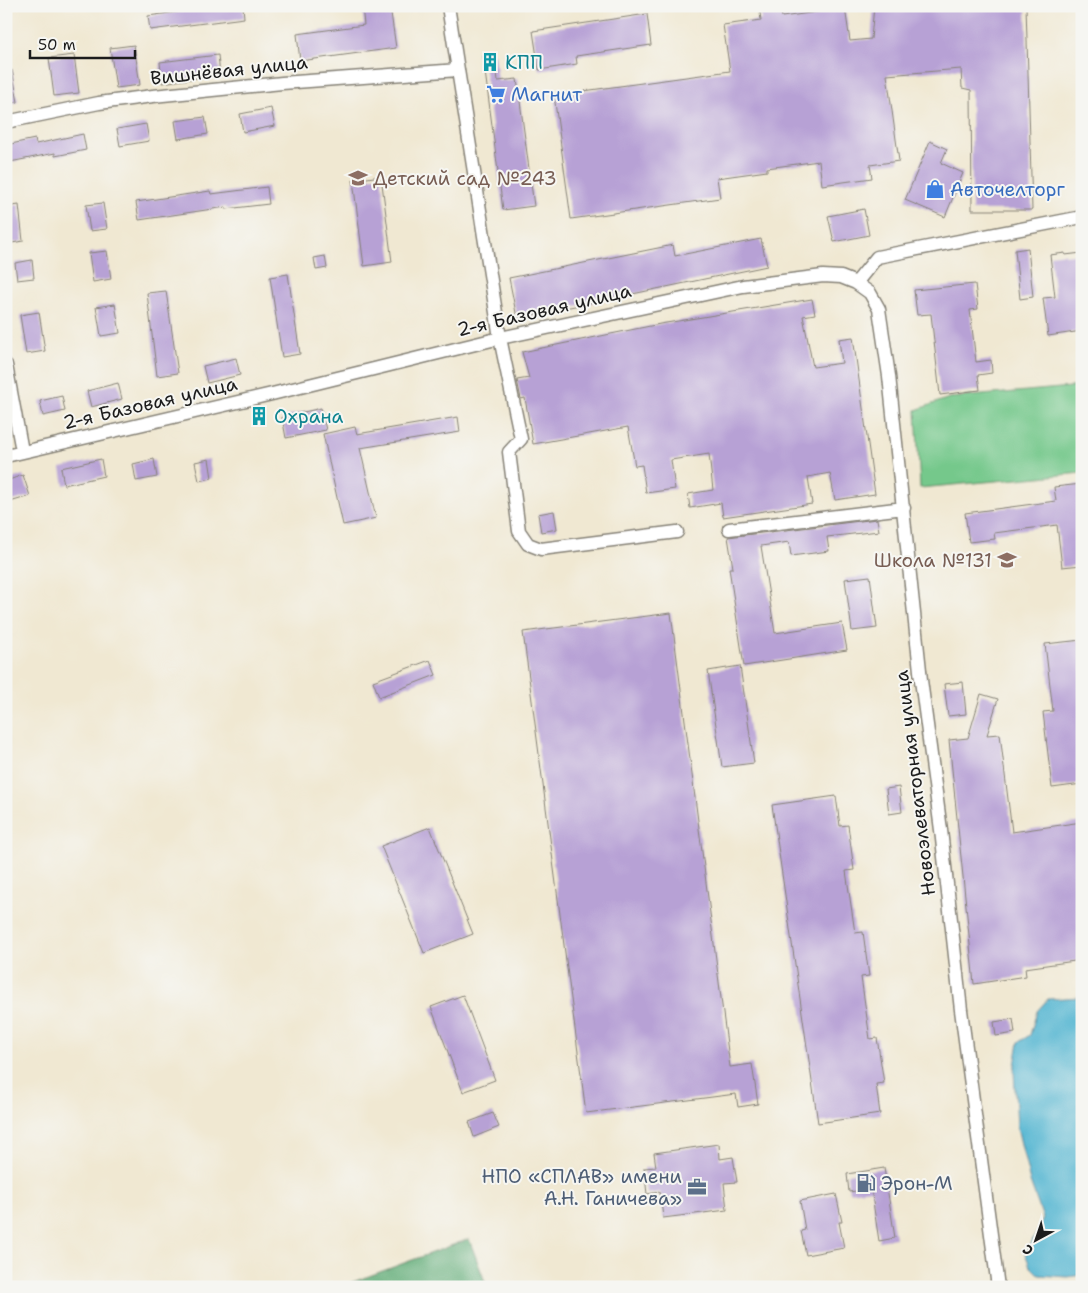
<svg xmlns="http://www.w3.org/2000/svg" width="1088" height="1293" viewBox="0 0 1088 1293" font-family="'Shantell Sans',sans-serif">
	<rect width="100%" height="100%" fill="#f6f6f2"/>
	<filter id="ink" filterUnits="userSpaceOnUse"><feTurbulence type="fractalNoise" baseFrequency=".02" numOctaves="2"/><feDisplacementMap in="SourceGraphic" scale="10" xChannelSelector="R" yChannelSelector="G"/><feConvolveMatrix kernelMatrix="1 2 1 2 8 2 1 2 1" color-interpolation-filters="sRGB"/></filter>
	<filter id="wash" filterUnits="userSpaceOnUse"><feTurbulence type="fractalNoise" baseFrequency=".0096" numOctaves="4" result="noise"/><feDisplacementMap in="SourceGraphic" scale="20" xChannelSelector="R" yChannelSelector="G"/><feGaussianBlur stdDeviation="1.12" result="paint"/><feColorMatrix in="noise" values="0 0 0 0 0 0 0 0 0 0 0 0 0 0 0 0 0 1.4 0 .05"/><feComposite in="paint" operator="in"/></filter>
	<g filter="url(#wash)">
		<rect width="100%" height="100%" fill="#f0e8d2"/>
		<!-- green -->
		<path fill="#75c88b" stroke="#487254" d="M 1082,386 L 1082,473 L 920,488 L 916,410 L 949,398 Z"/>
		<!-- forest -->
		<path fill="#60ac77" stroke="#3e644a" d="M 469,1239 L 487,1287 L 351,1287 L 350,1283 Z"/>
		<!-- water -->
		<path fill="#52b5d1" stroke="#376876" d="M 1082,997 L 1082,1275 L 1068,1277 L 1039,1275 L 1030,1266 L 1025,1253 L 1040,1227 L 1043,1218 L 1030,1182 L 1017,1127 L 1014,1071 L 1019,1042 L 1030,1035 L 1037,1011 L 1048,999 Z"/>
		<g id="blocks">
			<!-- building -->
			<path fill="#b7a1d5" d="M 220,6 L 243,6 L 244,18 L 150,30 L 148,16 Z
				M 362,6 L 390,6 L 396,48 L 300,61 L 297,34 L 364,25 Z
				M 759,6 L 780,6 L 782,17 L 845,8 L 850,41 L 871,39 L 874,6 L 898,8 L 897,11 L 935,8 L 935,6 L 1026,6 L 1032,210 L 972,210 L 971,90 L 962,88 L 961,69 L 887,75 L 899,161 L 870,165 L 872,178 L 822,185 L 819,161 L 767,168 L 767,171 L 717,178 L 720,198 L 571,219 L 554,95 L 730,71 L 723,25 L 761,20 Z
				M 647,14 L 651,45 L 576,56 L 577,64 L 539,70 L 533,31 Z
				M 134,45 L 140,85 L 116,88 L 110,48 Z
				M 495,54 L 498,81 L 517,79 L 534,206 L 503,210 L 483,56 Z
				M 74,55 L 79,93 L 54,96 L 49,58 Z
				M 218,55 L 220,75 L 162,83 L 160,62 Z
				M 6,70 L 12,70 L 18,102 L 6,104 Z
				M 271,108 L 275,126 L 243,132 L 240,114 Z
				M 205,117 L 208,134 L 178,139 L 175,121 Z
				M 146,124 L 149,141 L 120,146 L 117,129 Z
				M 83,134 L 86,150 L 55,156 L 55,153 L 10,162 L 6,145 L 35,139 L 36,144 Z
				M 930,141 L 947,149 L 941,163 L 963,173 L 945,217 L 905,200 Z
				M 381,176 L 392,262 L 364,266 L 353,180 Z
				M 267,187 L 269,204 L 226,209 L 226,207 L 139,220 L 136,202 L 210,191 L 211,194 Z
				M 103,203 L 107,229 L 90,231 L 86,205 Z
				M 19,205 L 23,241 L 12,243 L 11,236 L 6,236 L 6,207 Z
				M 864,209 L 869,235 L 834,242 L 828,216 Z
				M 761,239 L 767,266 L 517,318 L 509,278 L 673,245 L 675,256 Z
				M 1028,248 L 1033,297 L 1020,299 L 1015,250 Z
				M 107,251 L 111,279 L 93,282 L 89,253 Z
				M 1065,253 L 1065,255 L 1082,253 L 1082,331 L 1048,336 L 1043,298 L 1055,297 L 1050,255 Z
				M 325,256 L 327,268 L 316,270 L 314,258 Z
				M 32,260 L 34,278 L 17,280 L 15,263 Z
				M 288,274 L 300,354 L 282,357 L 270,277 Z
				M 975,284 L 978,309 L 970,310 L 976,362 L 991,360 L 992,373 L 978,375 L 980,390 L 940,395 L 931,314 L 917,315 L 914,290 Z
				M 166,291 L 178,373 L 157,376 L 147,293 Z
				M 812,299 L 815,314 L 803,316 L 813,367 L 842,363 L 839,339 L 853,337 L 875,494 L 835,500 L 830,473 L 808,477 L 812,504 L 723,517 L 721,503 L 690,508 L 688,494 L 713,490 L 709,454 L 671,460 L 675,489 L 646,493 L 642,465 L 635,466 L 628,427 L 533,444 L 525,398 L 521,399 L 517,380 L 529,378 L 522,352 L 660,324 Z
				M 115,304 L 120,333 L 101,336 L 96,307 Z
				M 39,312 L 45,351 L 26,354 L 20,315 Z
				M 236,358 L 240,375 L 207,383 L 203,366 Z
				M 118,383 L 122,399 L 91,407 L 87,391 Z
				M 62,396 L 65,411 L 43,416 L 40,401 Z
				M 321,408 L 326,430 L 286,438 L 282,417 Z
				M 458,417 L 460,432 L 360,448 L 376,518 L 343,525 L 323,434 L 355,427 L 357,434 Z
				M 101,459 L 104,476 L 64,485 L 61,468 Z
				M 154,459 L 157,477 L 136,481 L 133,464 Z
				M 209,459 L 212,478 L 199,481 L 195,462 Z
				M 23,475 L 30,496 L 10,502 L 6,492 L 6,481 Z
				M 1082,484 L 1082,565 L 1062,567 L 1057,525 L 994,533 L 995,539 L 969,542 L 965,513 L 1056,501 L 1054,487 Z
				M 554,511 L 557,529 L 541,532 L 538,514 Z
				M 877,519 L 879,531 L 827,537 L 829,551 L 791,556 L 789,542 L 761,546 L 775,633 L 842,623 L 847,650 L 744,666 L 729,568 L 733,568 L 728,537 Z
				M 870,576 L 877,628 L 852,631 L 845,579 Z
				M 671,613 L 730,1067 L 752,1064 L 758,1104 L 738,1107 L 736,1094 L 586,1113 L 523,632 Z
				M 1082,640 L 1082,784 L 1052,788 L 1043,712 L 1053,711 L 1045,644 Z
				M 430,660 L 436,675 L 379,697 L 373,681 Z
				M 740,666 L 754,763 L 722,767 L 708,671 Z
				M 963,682 L 966,714 L 948,716 L 944,684 Z
				M 981,694 L 998,699 L 987,735 L 1000,734 L 1012,832 L 1082,822 L 1082,960 L 1025,968 L 1026,976 L 974,984 L 949,740 L 968,738 Z
				M 899,787 L 902,812 L 889,814 L 886,789 Z
				M 836,796 L 840,826 L 848,825 L 854,870 L 846,871 L 855,933 L 863,932 L 869,976 L 861,977 L 870,1039 L 877,1038 L 884,1083 L 876,1084 L 880,1114 L 818,1123 L 772,805 Z
				M 430,827 L 473,934 L 424,953 L 381,846 Z
				M 463,995 L 495,1080 L 463,1092 L 431,1007 Z
				M 1013,1019 L 1015,1033 L 996,1036 L 994,1022 Z
				M 493,1113 L 499,1127 L 474,1137 L 469,1122 Z
				M 719,1144 L 720,1159 L 733,1157 L 737,1182 L 724,1183 L 727,1210 L 663,1218 L 660,1192 L 647,1194 L 644,1168 L 656,1167 L 654,1153 Z
				M 884,1168 L 895,1238 L 879,1241 L 871,1189 L 849,1192 L 847,1174 Z
				M 836,1194 L 842,1222 L 839,1222 L 844,1248 L 806,1255 L 801,1231 L 805,1230 L 800,1201 Z"/>
		</g>
	</g>
	<g filter="url(#ink)">
		<use href="#blocks" fill-opacity="0" stroke="#868277" stroke-width="1"/>
		<g fill="none" stroke-linecap="round" stroke-linejoin="round">
			<!-- minor casing -->
			<g stroke="#868277" stroke-width="15">
				<path id="minor" d="M 448,6 L 500,338 L 521,439 L 509,452 L 519,531 L 528,544 L 541,549 L 677,532
					M 6,122 L 99,103 L 153,96 L 282,83 L 458,70
					M 856,283 L 877,257 L 1082,217
					M 6,365 L 22,451
					M 6,456 L 272,394 L 500,338 L 743,286 L 823,276 L 841,277 L 856,283 L 870,293 L 879,309 L 889,376 L 921,680 L 941,830 L 961,1010 L 998,1287
					M 729,529 L 904,508"/>
			</g>
			<!-- minor -->
			<use href="#minor" stroke="#fff" stroke-width="12"/>
		</g>
	</g>
	<!-- icons -->
	<defs>
		<g id="building-bare" transform="scale(1.5)"><path d="M-4-6H4V6H1V3H-1V6H-4ZM-2.5-4.3h1.7v1.8h-1.7ZM.8-4.3h1.7v1.8H.8ZM-2.5-1h1.7V.8h-1.7ZM.8-1h1.7V.8H.8Z" fill="#0f9aa8" stroke="#f6f6f2" stroke-width="2.5" paint-order="stroke"/></g>
		<g id="supermarket-bare" transform="scale(1.5)"><path d="M-6-5.5h2.5l.6 2H6L4.5 2H-2.5L-4.4-4H-6ZM-1.5 3.2a1.3 1.3 0 1 0 .1 0ZM3 3.2a1.3 1.3 0 1 0 .1 0Z" fill="#3f7fe0" stroke="#f6f6f2" stroke-width="2.5" paint-order="stroke"/></g>
		<g id="school-bare" transform="scale(1.5)"><path d="M0-5L7-2L0 1L-7-2ZM-4 1L0 2.5L4 1V4Q0 6-4 4Z" fill="#8d6e63" stroke="#f6f6f2" stroke-width="2.5" paint-order="stroke"/></g>
		<g id="shop-bare" transform="scale(1.5)"><path d="M-5-2.5h2.3a2.7 3.5 0 0 1 5.4 0H5L5.5 6h-11ZM-1.5-2.5h3a1.5 2.3 0 0 0-3 0Z" fill="#3f7fe0" stroke="#f6f6f2" stroke-width="2.5" paint-order="stroke"/></g>
		<g id="fuel-bare" transform="scale(1.5)"><path d="M-5.5-6h7V0h2V4h1.3V-2.5L3-4.5l.8-.8L6-3V5H2.5V1h-1V6h-7ZM-4.2-4.7v3.2H.2V-4.7Z" fill="#5c6f8a" stroke="#f6f6f2" stroke-width="2.5" paint-order="stroke"/></g>
		<g id="office-bare" transform="scale(1.5)"><path d="M-6-3h4V-5.5h4V-3h4V5H-6ZM-1-4.5V-3h2v-1.5ZM-6 0V1H6V0Z" fill="#5c6f8a" stroke="#f6f6f2" stroke-width="2.5" paint-order="stroke"/></g>
	</defs>
	<g fill-rule="evenodd">
		<use href="#building-bare" x="490" y="62"/>
		<use href="#supermarket-bare" x="496" y="94"/>
		<use href="#school-bare" x="358" y="178"/>
		<use href="#shop-bare" x="935" y="189"/>
		<use href="#building-bare" x="259" y="416"/>
		<use href="#school-bare" x="1007" y="560"/>
		<use href="#fuel-bare" x="866" y="1183"/>
		<use href="#office-bare" x="697" y="1187"/>
	</g>
	<g text-anchor="middle" dominant-baseline="central" stroke-width="4" stroke-linejoin="round" paint-order="stroke">
		<!-- culture labels -->
		<g font-size="19" fill="#0d838f" stroke="#f6f6f2" text-anchor="start">
			<text x="505" y="62">КПП</text>
			<text x="274" y="416">Охрана</text>
		</g>
		<!-- street labels -->
		<g font-size="19" fill="#1c1c1c" stroke="#f6f6f2">
			<text transform="translate(229 70) rotate(-6)">Вишнёвая улица</text>
			<text transform="translate(544 310) rotate(-13)">2-я Базовая улица</text>
			<text transform="translate(150 403) rotate(-13)">2-я Базовая улица</text>
			<text transform="translate(915 783) rotate(-97)">Новоэлеваторная улица</text>
		</g>
		<!-- shop labels -->
		<g font-size="19" fill="#366cbe" stroke="#f6f6f2" text-anchor="start">
			<text x="511" y="94">Магнит</text>
			<text x="950" y="189">Авточелторг</text>
		</g>
		<!-- education labels -->
		<g font-size="19" fill="#785e54" stroke="#f6f6f2" text-anchor="start">
			<text x="373" y="178">Детский сад №243</text>
			<text x="992" y="560" text-anchor="end">Школа №131</text>
		</g>
		<!-- service labels -->
		<g font-size="19" fill="#4e5e75" stroke="#f6f6f2" text-anchor="end">
			<text x="682" y="1176">НПО «СПЛАВ» имени<tspan x="682" dy="22">А.Н. Ганичева»</tspan></text>
			<text x="881" y="1183" text-anchor="start">Эрон-М</text>
		</g>
	</g>
	<!-- margin -->
	<rect width="1088" height="1293" fill="none" stroke="#f6f6f2" stroke-width="25"/>
	<!-- north arrow -->
	<g transform="translate(1036 1240) rotate(220)" stroke="#f6f6f2" stroke-width="4" paint-order="stroke">
	<path d="M0-4L9 19L0 12L-9 19Z" fill="#1c1c1c"/>
	<text y="-8" font-size="14" font-weight="bold" text-anchor="middle" fill="#1c1c1c">С</text>
	</g>
	<!-- scale -->
	<path d="M30 50v8h105v-8" fill="none" stroke="#1c1c1c" stroke-width="2.5"/>
	<text x="38" y="50" font-size="15" fill="#1c1c1c" stroke="#f6f6f2" stroke-width="4" paint-order="stroke">50 m</text>
</svg>
